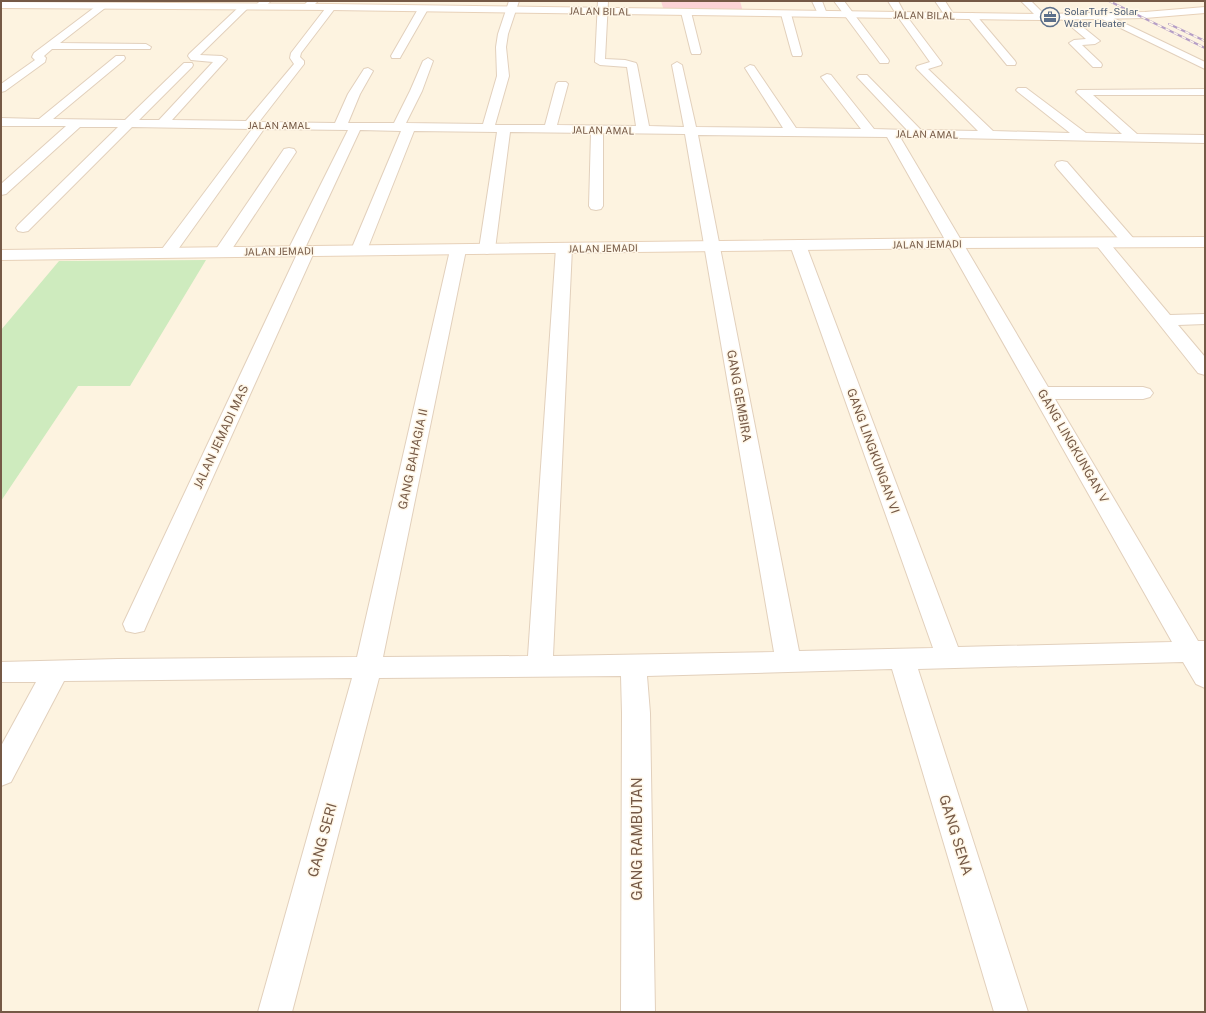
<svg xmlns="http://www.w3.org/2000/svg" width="1206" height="1013" viewBox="0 0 1206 1013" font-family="'Public Sans',sans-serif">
	<rect width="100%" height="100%" fill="#fdf3e0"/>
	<!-- medical -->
	<path fill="#fcd3d6" d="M 661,1 L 740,1 L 743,12 L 664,11 Z"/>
	<!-- green -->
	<path fill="#ceebbe" d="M 206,260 L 130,386 L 78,386 L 1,501 L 1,330 L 59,261 Z"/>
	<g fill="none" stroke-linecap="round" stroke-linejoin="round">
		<!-- street casing -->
		<g stroke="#e2d0bc" stroke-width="2">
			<path id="street" d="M 1,1 L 9,1 L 1,5 Z
				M 260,1 L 271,1 L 262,9 L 256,9 L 254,7 Z
				M 308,1 L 318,1 L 310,9 L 304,9 L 302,7 Z
				M 509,1 L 519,1 L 508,34 L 506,47 L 509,76 L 495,125 L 545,125 L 556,84 L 558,82 L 566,82 L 568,84 L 557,125 L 636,126 L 627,67 L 600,65 L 595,62 L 598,1 L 608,1 L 605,59 L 625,60 L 636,63 L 637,65 L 649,126 L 684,127 L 672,65 L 677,62 L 682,65 L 696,127 L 783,128 L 745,68 L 750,65 L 754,66 L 796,128 L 861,129 L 821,77 L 827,74 L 831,75 L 874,129 L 907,130 L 859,79 L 857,77 L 859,75 L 867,75 L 921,130 L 978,131 L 916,68 L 917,66 L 930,62 L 898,17 L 888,1 L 898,1 L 905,14 L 942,63 L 941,65 L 928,69 L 993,131 L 1070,133 L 1018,92 L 1016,90 L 1018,88 L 1026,88 L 1086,133 L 1122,134 L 1078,94 L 1076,92 L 1078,90 L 1205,89 L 1205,95 L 1093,95 L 1137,134 L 1205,135 L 1205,143 L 900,137 L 1048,387 L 1143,387 L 1150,389 L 1153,393 L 1150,397 L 1143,399 L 1055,399 L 1198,641 L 1205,641 L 1205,688 L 1196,684 L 1183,662 L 918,669 L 1028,1012 L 994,1012 L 892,669 L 647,676 L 650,713 L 655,1012 L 621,1012 L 622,713 L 621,676 L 379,678 L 292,1012 L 258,1012 L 352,678 L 64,681 L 11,782 L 1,786 L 1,746 L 36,682 L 1,682 L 1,662 L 118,659 L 357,657 L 450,250 L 453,247 L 458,245 L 463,247 L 466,250 L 383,657 L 528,656 L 556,248 L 559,245 L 564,243 L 569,245 L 572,248 L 553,656 L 774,652 L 685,134 L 603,133 L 603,206 L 601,209 L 596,210 L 591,209 L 589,206 L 591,133 L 510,132 L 495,249 L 492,252 L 487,254 L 482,252 L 479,249 L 497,132 L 414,131 L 367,250 L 364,253 L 359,255 L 354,253 L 351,250 L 401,131 L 360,130 L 306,246 L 312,247 L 315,250 L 147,624 L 144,631 L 135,633 L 126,631 L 123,624 L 297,254 L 291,253 L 288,250 L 348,130 L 264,129 L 179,248 C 174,255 171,259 161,256 L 159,253 L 252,129 L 132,127 L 28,231 L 23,232 L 18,231 L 16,228 L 18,225 L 118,127 L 80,127 L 6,194 L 1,195 L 1,184 L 66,126 L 1,126 L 1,118 L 39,119 L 116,56 L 124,56 L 125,58 L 124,60 L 53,119 L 125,120 L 184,63 L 192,63 L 193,65 L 192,67 L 139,120 L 159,120 L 213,62 L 191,60 L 188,56 L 189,54 L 241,5 L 247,5 L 249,7 L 247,9 L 200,55 L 222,56 L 227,59 L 172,120 L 246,121 L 294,64 L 290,58 L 291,53 L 328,5 L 331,4 L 336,7 L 301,53 L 300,57 L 304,61 L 304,64 L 259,122 L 335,123 L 348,94 L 364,69 L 368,68 L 373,71 L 360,94 L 348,123 L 394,123 L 410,91 L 423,61 L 428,58 L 433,61 L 422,91 L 406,123 L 483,124 L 497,76 L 496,47 L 498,34 ZM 698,135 L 887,137 L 1172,642 L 958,647 L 806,245 L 803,242 L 798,240 L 793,242 L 790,245 L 933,648 L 799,651 Z
				M 812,1 L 822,1 L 827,14 L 825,16 L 819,16 Z
				M 834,1 L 844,1 L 888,59 L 889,61 L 888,63 L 880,63 Z
				M 935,1 L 945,1 L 954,15 L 952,17 L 946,17 Z
				M 1021,1 L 1031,1 L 1047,17 L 1042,20 L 1039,19 Z
				M 102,3 L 105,4 L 107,6 L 105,8 L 60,43 L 146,44 L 151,47 L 150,49 L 52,49 L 44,56 L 46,58 L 45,62 L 5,91 L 1,92 L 1,84 L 35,60 L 32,57 L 34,53 L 99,4 Z
				M 423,6 L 428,9 L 401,56 L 400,58 L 392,58 L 391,56 L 418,9 Z
				M 686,9 L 691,12 L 701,52 L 700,54 L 692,54 L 691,52 L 681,12 Z
				M 786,11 L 791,14 L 802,54 L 801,56 L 793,56 L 792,54 L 781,14 Z
				M 972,13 L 975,14 L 1015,61 L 1016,63 L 1015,65 L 1007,65 L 967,16 Z
				M 1065,14 L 1068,15 L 1100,41 L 1095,44 L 1082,45 L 1101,63 L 1102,65 L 1101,67 L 1093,67 L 1069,43 L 1074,40 L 1086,39 L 1062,19 L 1060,17 Z
				M 1105,14 L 1205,62 L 1205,69 L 1102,19 L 1100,17 Z
				M 289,148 L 294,149 L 296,152 L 230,252 L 227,255 L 222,257 L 217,255 L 214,252 L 284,149 Z
				M 1062,161 L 1067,162 L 1134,239 L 1137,242 L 1134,245 L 1129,247 L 1124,245 L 1057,168 L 1055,165 L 1057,162 Z
				M 1102,238 L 1107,240 L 1170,315 L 1205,314 L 1205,324 L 1178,325 L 1205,357 L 1205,375 L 1198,373 L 1097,246 L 1094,243 L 1097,240 Z"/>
		</g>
		<!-- secondary casing -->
		<g stroke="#e7d1b9" stroke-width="2">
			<path id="secondary" d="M 1,2 L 331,4 L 1042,14 L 1145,12 L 1205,7 L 1205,13 L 1145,18 L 1042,20 L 331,10 L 1,8 Z
				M 1205,237 L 1205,247 L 954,248 L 1,260 L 1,250 L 954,238 Z"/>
		</g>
		<!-- street -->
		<use href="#street" fill="#fff" fill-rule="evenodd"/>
		<!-- secondary -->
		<use href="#secondary" fill="#fff" fill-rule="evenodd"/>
		<!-- rail casing -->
		<g stroke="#b69fc6" stroke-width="2">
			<path id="rail" d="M 1109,1 L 1205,48
				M 1169,24 L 1205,41"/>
		</g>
		<!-- rail -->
		<use href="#rail" stroke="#fff7e8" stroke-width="1.5" stroke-dasharray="4.5" stroke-linecap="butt"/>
	</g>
	<!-- icons -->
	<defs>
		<g id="office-ring" transform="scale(1)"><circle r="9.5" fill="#fff7e8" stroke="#5c6f8a" stroke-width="1.5"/><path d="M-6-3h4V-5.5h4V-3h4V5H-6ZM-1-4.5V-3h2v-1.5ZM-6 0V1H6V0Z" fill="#5c6f8a"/></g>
	</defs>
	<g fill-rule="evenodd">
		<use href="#office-ring" x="1050" y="17"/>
	</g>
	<g text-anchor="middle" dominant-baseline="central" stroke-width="3" stroke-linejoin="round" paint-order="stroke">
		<!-- far-street labels -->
		<g font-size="10" fill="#755946" stroke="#fff7e8">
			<text transform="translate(600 11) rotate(1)">JALAN BILAL</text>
			<text transform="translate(924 15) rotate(1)">JALAN BILAL</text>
			<text x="279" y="125">JALAN AMAL</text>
			<text transform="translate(603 130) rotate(1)">JALAN AMAL</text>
			<text transform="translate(927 134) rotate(1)">JALAN AMAL</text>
			<text transform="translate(927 244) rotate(-1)">JALAN JEMADI</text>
			<text transform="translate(603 248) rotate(-1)">JALAN JEMADI</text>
			<text transform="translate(279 251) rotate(-1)">JALAN JEMADI</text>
		</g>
		<!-- far-service labels -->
		<g font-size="10" fill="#4e5e75" stroke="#fff7e8" text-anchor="start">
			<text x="1064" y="11">SolarTuff - Solar<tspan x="1064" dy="12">Water Heater</tspan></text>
		</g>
		<!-- street labels -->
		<g font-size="12" fill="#755946" stroke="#fff7e8">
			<text transform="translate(739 396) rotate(80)">GANG GEMBIRA</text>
			<text transform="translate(221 437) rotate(-65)">JALAN JEMADI MAS</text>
			<text transform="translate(1073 446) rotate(60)">GANG LINGKUNGAN V</text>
			<text transform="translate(873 451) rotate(70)">GANG LINGKUNGAN VI</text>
			<text transform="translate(413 459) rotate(-78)">GANG BAHAGIA II</text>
		</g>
		<!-- near-street labels -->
		<g font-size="14" fill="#755946" stroke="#fff7e8">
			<text transform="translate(956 835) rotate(73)">GANG SENA</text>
			<text transform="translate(637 839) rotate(-90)">GANG RAMBUTAN</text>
			<text transform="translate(322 840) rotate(-75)">GANG SERI</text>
		</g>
	</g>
	<!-- border -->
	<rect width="1206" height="1013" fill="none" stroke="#755946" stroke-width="4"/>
</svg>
